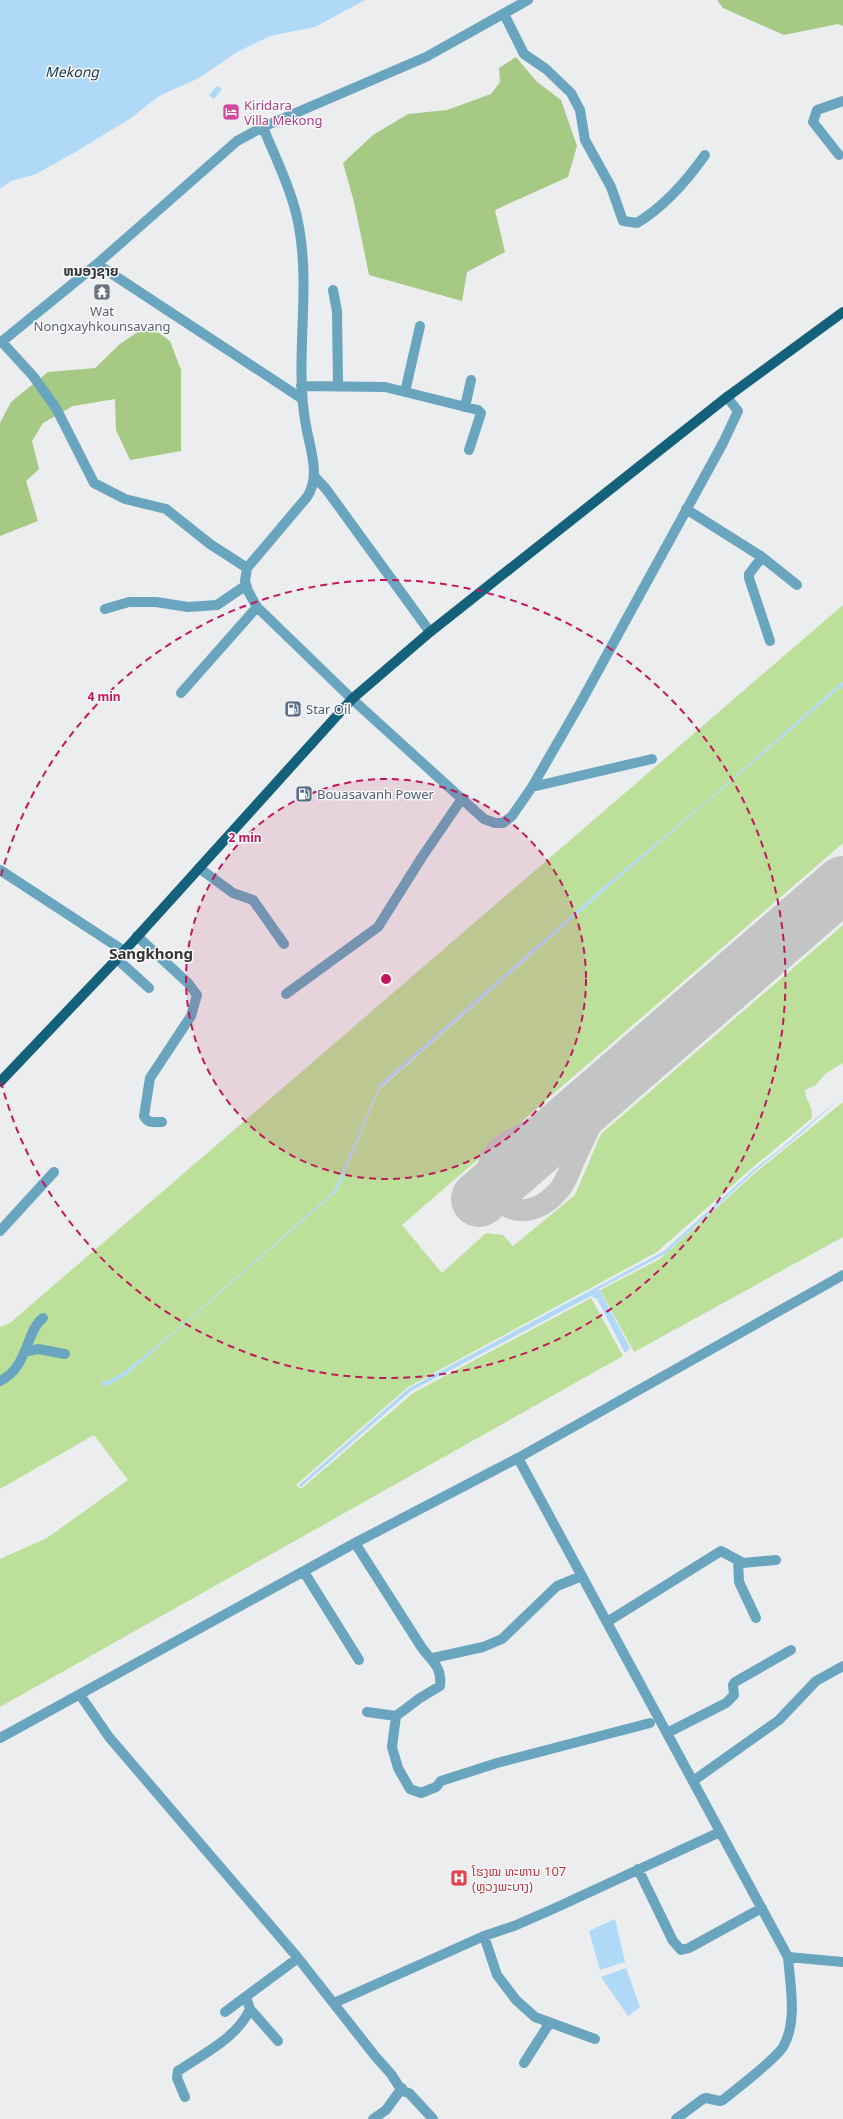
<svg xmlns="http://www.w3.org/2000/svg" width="843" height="2119" viewBox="0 0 843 2119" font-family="Georgia,'Noto Sans Lao',serif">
	<rect width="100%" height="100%" fill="#ecedee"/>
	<!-- green -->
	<path fill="#bce09a" d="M 843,605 L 843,681 L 709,799 L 606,885 L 380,1084 L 335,1189 L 327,1198 L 174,1332 L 123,1373 L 106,1382 L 102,1380 L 103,1388 L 125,1376 L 337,1191 L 379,1090 L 608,887 L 843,685 L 843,843 L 402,1225 L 442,1273 L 486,1233 L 503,1235 L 513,1246 L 575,1195 L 601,1134 L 843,925 L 843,1063 L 825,1074 L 816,1085 L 805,1090 C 805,1101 813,1104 812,1118 L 752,1168 L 657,1252 L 408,1387 L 296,1485 L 301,1489 L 413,1393 L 591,1298 L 623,1356 L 0,1707 L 0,1559 L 47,1538 L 128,1480 L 94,1435 L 0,1489 L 0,1327 L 10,1323 Z
		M 843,1102 L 843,1237 L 634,1352 L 600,1290 L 660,1259 L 756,1172 Z"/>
	<!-- forest -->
	<path fill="#a6c983" d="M 717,0 L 843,0 L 843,26 L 838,24 L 784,35 L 723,8 Z
		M 516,57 L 536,81 L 561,100 L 577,146 L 568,177 L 495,210 L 505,252 L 467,272 L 462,301 L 369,275 L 354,202 L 343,163 L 373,135 L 408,114 L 447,110 L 491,94 L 500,82 L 499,68 Z
		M 148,325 L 170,341 L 181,370 L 181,451 L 130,460 L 116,430 L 115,399 L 73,406 L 43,423 L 32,441 L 39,469 L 26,481 L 38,521 L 0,536 L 0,423 L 11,402 L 48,372 L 95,368 L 120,344 Z"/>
	<!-- water -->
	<path fill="#afd9f7" d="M 0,0 L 365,0 L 315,27 L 270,36 L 237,52 L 199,78 L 159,96 L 131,118 L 77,151 L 36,174 L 11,181 L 0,189 Z
		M 217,86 L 222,89 L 214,99 L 209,95 Z
		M 843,681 L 843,685 L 608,887 L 379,1089 L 337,1191 L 125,1376 L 103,1388 L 102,1380 L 106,1382 L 123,1373 L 174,1332 L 327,1198 L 335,1189 L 380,1084 L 606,885 L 709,799 Z
		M 843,1095 L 803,1132 L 755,1171 L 665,1254 L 599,1289 L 630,1348 L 625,1353 L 597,1299 L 591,1296 L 411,1391 L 301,1487 L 299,1485 L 409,1388 L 664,1251 L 753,1170 L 779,1150 Z
		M 615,1919 L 625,1962 L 600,1970 L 589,1931 Z
		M 626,1968 L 640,2007 L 628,2016 L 601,1977 Z"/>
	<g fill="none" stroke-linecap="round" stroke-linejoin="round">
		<!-- taxiway -->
		<path stroke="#c3c4c4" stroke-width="22" d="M 583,1109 C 566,1115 509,1137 498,1149 C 465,1183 516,1241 559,1190 C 566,1182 570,1170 574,1160 C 584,1139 594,1118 604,1097 L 612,1082 L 623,1074"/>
		<!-- runway -->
		<path stroke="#c3c4c4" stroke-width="56" d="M 479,1199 L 843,884"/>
		<!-- minor -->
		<path stroke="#69a5be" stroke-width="10" d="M 504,14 L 524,54 L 546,69 L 571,93 L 580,110 L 585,140 L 611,187 L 623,221 L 637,223 C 665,206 686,182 705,155
			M 263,127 C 276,160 293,192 299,227 C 311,293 294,361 306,426 C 310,448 321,477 307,497 L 247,568 L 245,581 L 248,591 L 257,607 L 352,699 L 484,819 L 495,823 L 503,823 L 512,816 L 532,787 L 581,702 L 723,443 L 738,411 L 727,397
			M 839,155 L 813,122 L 817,110 L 843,101
			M 97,264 L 301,398
			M 333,290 L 337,311 L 338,385
			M 2,342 L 33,376 L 56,408 L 94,483 L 125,499 L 166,509 L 210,544 L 247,568
			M 0,343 L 97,264 L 237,141 L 263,127 L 426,57 L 528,0
			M 301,386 L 385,387 L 478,410 L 481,413 L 469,450
			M 405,392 L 420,326
			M 465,407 L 471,380
			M 314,476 L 326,489 L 430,632
			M 686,509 L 762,557 L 797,585
			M 762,557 L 749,574 L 749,578 L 770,641
			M 105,609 L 129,602 L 156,602 L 188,607 L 217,605 L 245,586
			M 181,693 L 257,607
			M 532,787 L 652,759
			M 199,868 L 233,893 L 253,900 L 284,944
			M 0,870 L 124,951
			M 137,936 L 188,983 L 197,995 L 191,1016 L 150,1078 L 144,1116 C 148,1124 154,1122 162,1122
			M 117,959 L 149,988
			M 286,994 L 378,927 L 422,857 L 461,800
			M 0,1231 L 54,1172
			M 25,1352 L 38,1349 L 65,1354
			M 0,1381 C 29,1367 25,1332 43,1318
			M 518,1458 L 788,1957 C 790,1984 798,2022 783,2047 C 775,2060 736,2089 723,2100 L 720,2101 L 706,2098 L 703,2099 L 676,2119
			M 355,1543 L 422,1648 C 432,1662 442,1666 440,1686 L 420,1698 L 396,1716 L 392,1747 L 398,1768 L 410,1789 L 421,1793 L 436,1787 L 441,1781 L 497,1763 L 650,1723
			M 738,1561 L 739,1582 L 756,1618
			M 304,1572 L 359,1660
			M 607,1622 L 721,1551 L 743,1563 L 776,1560
			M 433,1658 L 483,1647 L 502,1639 L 557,1586 L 582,1576
			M 80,1695 L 109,1737 L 298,1958 L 375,2056 L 391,2074 L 402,2091 L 409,2093 L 433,2119
			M 367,1712 L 396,1716
			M 667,1733 L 726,1703 L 734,1695 L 733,1685 L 735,1682 L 791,1650
			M 0,1738 L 355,1543 L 518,1458 L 843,1275
			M 693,1781 L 779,1720 L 816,1681 L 843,1666
			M 638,1869 L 673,1941 L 681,1950 L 689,1948 L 762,1908
			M 484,1936 L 497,1975 L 516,2000 L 535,2017 L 595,2039
			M 788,1957 L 843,1962
			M 334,2003 L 484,1936 L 514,1926 L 553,1909 L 720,1832
			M 250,2009 L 278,2041
			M 225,2012 L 298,1958
			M 524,2063 L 549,2024
			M 185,2097 L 177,2078 L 178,2071 C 203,2054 237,2038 250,2009 L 246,1997
			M 373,2119 L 386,2110 L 402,2088"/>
		<!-- major -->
		<path stroke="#14617c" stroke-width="10" d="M 0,1082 L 117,959 L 352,699 L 430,632 L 727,397 L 843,312"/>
	</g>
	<!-- distance rings -->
	<circle cx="386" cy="979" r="200" fill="#c2185b" fill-opacity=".12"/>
	<g fill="none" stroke="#c2185b" stroke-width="2" stroke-dasharray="7 5">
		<circle cx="386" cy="979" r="200"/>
		<path d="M1 876A399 399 0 1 1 1 1082"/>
	</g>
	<!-- icons -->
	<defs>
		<g id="hotel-square" transform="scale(0.9)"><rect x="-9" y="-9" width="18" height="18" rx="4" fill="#d1479c" stroke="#f9fafb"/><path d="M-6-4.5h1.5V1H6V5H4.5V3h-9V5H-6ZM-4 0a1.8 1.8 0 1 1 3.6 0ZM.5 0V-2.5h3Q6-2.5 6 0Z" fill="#fff"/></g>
		<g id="temple-square" transform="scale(0.9)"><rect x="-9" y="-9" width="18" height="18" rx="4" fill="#6b7280" stroke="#f9fafb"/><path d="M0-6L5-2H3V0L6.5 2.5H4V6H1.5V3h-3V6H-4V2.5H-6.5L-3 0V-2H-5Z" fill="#fff"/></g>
		<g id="fuel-square" transform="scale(0.9)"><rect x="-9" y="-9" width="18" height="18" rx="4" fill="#5c6f8a" stroke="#f9fafb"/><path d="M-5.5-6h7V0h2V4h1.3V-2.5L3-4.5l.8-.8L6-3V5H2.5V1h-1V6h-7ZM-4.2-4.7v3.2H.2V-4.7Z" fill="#fff"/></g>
		<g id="hospital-square" transform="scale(0.9)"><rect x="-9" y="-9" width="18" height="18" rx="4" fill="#e0444e" stroke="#f9fafb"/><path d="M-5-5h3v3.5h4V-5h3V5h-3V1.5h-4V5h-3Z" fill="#fff"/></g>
	</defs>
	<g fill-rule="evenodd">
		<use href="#hotel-square" x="231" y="112"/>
		<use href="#temple-square" x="102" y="292"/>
		<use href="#fuel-square" x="293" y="709"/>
		<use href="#fuel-square" x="304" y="794"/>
		<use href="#hospital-square" x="459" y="1878"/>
	</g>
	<g text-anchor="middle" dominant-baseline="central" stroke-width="3" stroke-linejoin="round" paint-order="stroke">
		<!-- hotel labels -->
		<g font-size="13" fill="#b23c85" stroke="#f9fafb" text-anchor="start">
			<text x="244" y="105">Kiridara<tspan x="244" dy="15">Villa Mekong</tspan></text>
		</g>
		<!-- worship labels -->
		<g font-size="13" fill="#5b616d" stroke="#f9fafb">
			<text x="102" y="311">Wat<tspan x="102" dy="15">Nongxayhkounsavang</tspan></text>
		</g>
		<!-- service labels -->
		<g font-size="13" fill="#4e5e75" stroke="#f9fafb" text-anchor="start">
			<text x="306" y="709">Star Oil</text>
			<text x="317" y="794">Bouasavanh Power</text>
		</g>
		<!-- health labels -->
		<g font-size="13" fill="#be3a42" stroke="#f9fafb" text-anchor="start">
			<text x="472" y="1871">ໂຮງໝ ທະຫານ 107<tspan x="472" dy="15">(ຫຼວງພະບາງ)</tspan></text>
		</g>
		<!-- water labels -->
		<g font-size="14" font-style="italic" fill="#16354a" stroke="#f9fafb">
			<text x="72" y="71">Mekong</text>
		</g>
		<!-- neighbourhood labels -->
		<g font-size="14" font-weight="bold" fill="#343536" stroke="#f9fafb">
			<text x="91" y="270">ຫນອງຊາຍ</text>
		</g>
		<!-- quarter labels -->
		<g font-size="15" font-weight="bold" fill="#343536" stroke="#f9fafb">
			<text x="151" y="953">Sangkhong</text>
		</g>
	</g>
	<circle cx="386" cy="979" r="6" fill="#c2185b" stroke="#f9fafb" stroke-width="2"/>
	<g font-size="12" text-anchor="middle" font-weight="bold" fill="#c2185b" stroke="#f9fafb" stroke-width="3" stroke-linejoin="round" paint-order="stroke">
		<text x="104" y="701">4 min</text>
		<text x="245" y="842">2 min</text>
	</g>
</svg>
